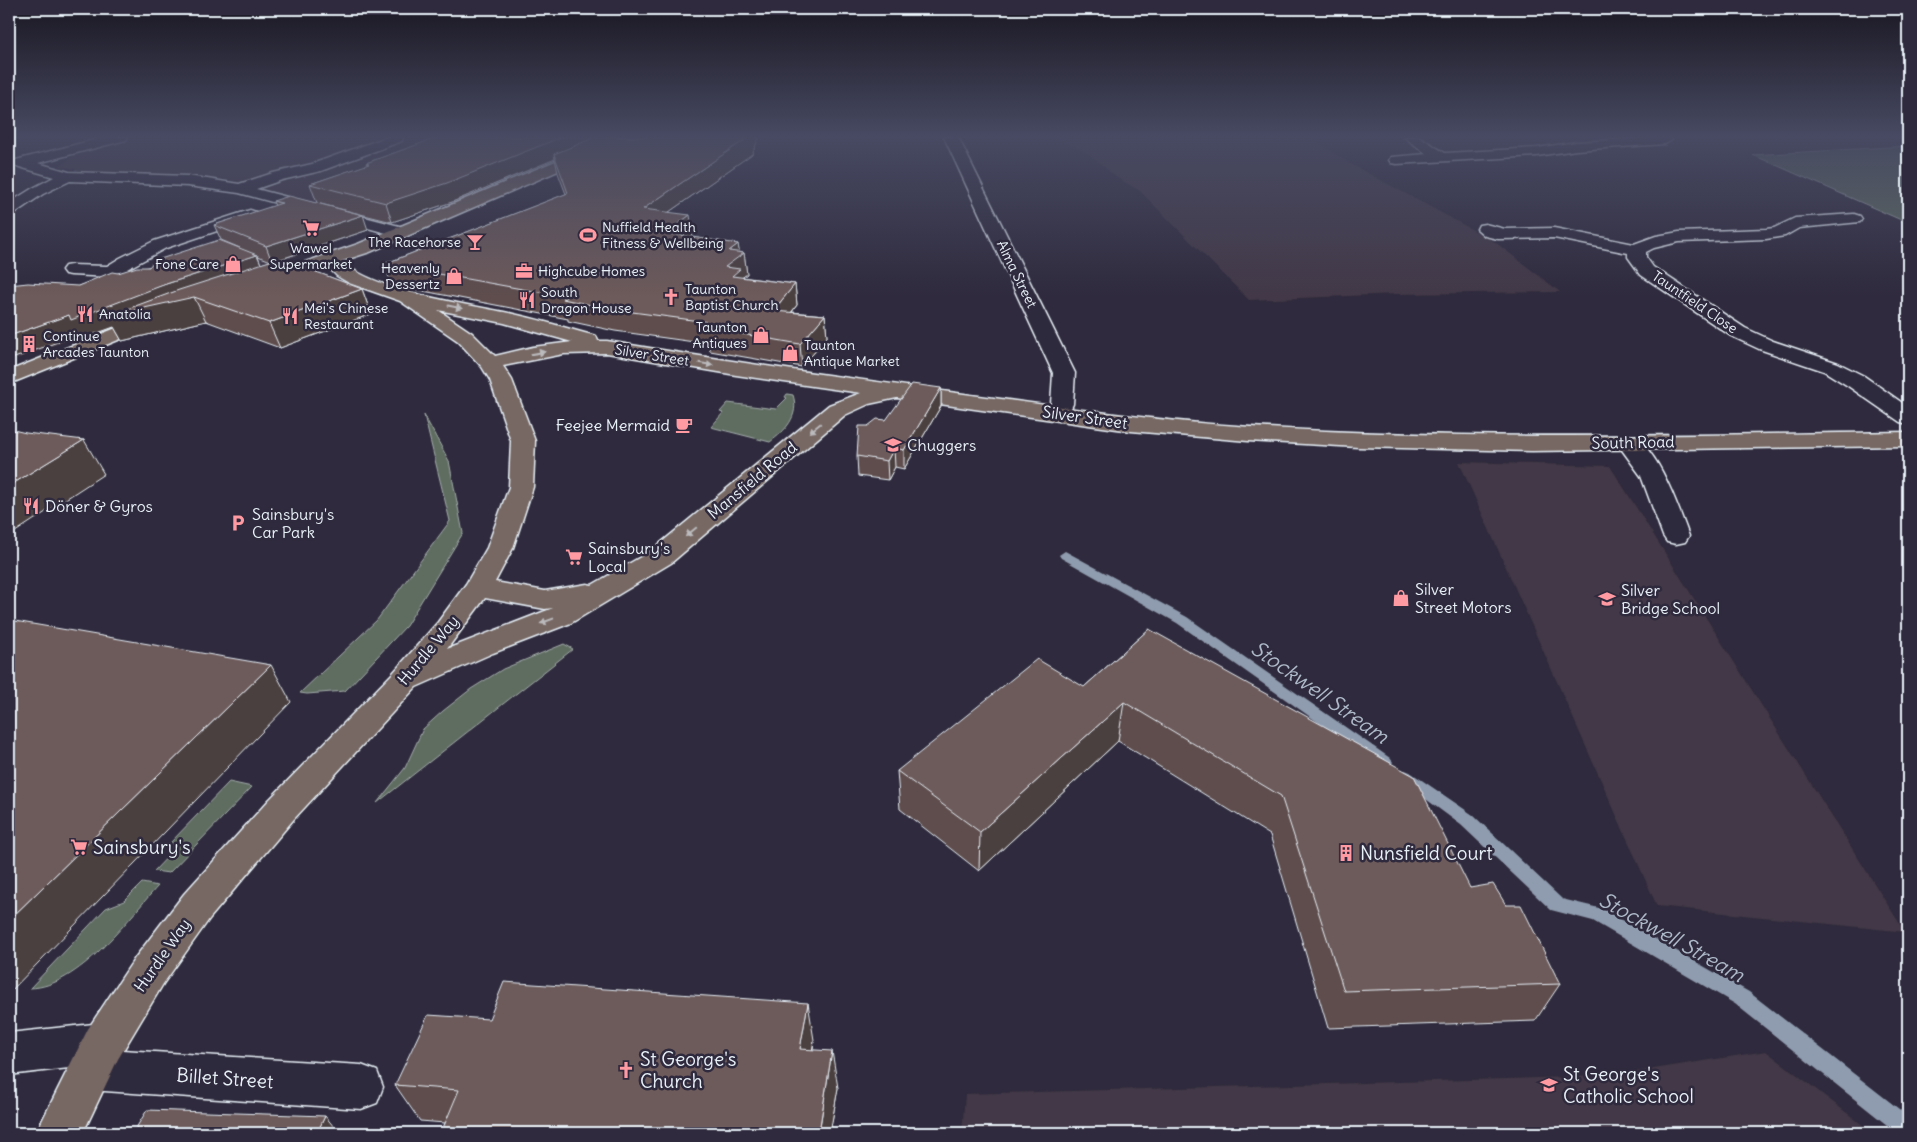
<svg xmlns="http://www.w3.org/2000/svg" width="1917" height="1142" viewBox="0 0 1917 1142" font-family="Delius,sans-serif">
	<rect width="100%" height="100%" fill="#2f2a3d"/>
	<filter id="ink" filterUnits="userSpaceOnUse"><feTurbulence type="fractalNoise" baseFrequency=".02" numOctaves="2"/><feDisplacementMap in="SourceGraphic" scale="10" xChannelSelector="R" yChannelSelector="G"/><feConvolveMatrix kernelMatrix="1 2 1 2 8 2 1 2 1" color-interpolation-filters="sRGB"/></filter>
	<g filter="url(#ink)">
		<!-- built -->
		<path fill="#423846" d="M 134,137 L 602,137 L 451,202 L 274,264 L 9,362 L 9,305 L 131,282 L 309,202 L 224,179 L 98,174 L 60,166 L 81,150 Z
			M 1310,137 L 1349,163 L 1495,242 L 1560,292 L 1397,294 L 1249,300 L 1140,191 L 1116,177 L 1089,154 L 1058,138 Z
			M 1459,462 L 1610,466 L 1905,932 L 1657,906 Z
			M 1766,1051 L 1873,1133 L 962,1133 L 965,1094 L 1610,1076 Z"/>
		<!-- green -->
		<path fill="#5f6c61" stroke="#a4aeac" d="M 1908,146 L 1908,223 L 1753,155 Z
			M 787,394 L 793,395 C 800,416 785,431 770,442 L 711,427 L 723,413 L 720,412 L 728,403 L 776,409 L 787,398 L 785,397 Z
			M 424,415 L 449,461 L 463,533 L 406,626 L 345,691 L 307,694 L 300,693 L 377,620 L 450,521 Z
			M 564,644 L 573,649 L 377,803 L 405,768 L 423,729 L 443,711 L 471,689 L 503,669 Z
			M 229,782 L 252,787 L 169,873 L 154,871 L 173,851 L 171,842 Z
			M 142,883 L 158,886 C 127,920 79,987 30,988 L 106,908 L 124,901 Z"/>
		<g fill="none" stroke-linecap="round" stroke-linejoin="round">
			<!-- stream -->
			<path fill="#8f9caf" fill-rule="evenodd" d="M 1065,551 L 1187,617 L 1390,758 L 1393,762 L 1390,766 L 1385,768 L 1380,766 L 1177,623 L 1061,558 L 1059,555 Z
				M 1405,770 L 1410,772 L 1473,815 L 1562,899 L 1603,909 L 1749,992 L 1908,1116 L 1908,1133 L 1897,1133 L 1735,1004 L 1593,921 L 1551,910 L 1461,825 L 1400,780 L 1397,776 L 1400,772 Z"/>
			<!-- minor casing -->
			<g stroke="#e8f1f8" stroke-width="3">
				<path id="minor" d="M 105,137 L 128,137 L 126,140 L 38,163 L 69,172 L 188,176 L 239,184 L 273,173 L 312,164 L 387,137 L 403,137 L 402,141 L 321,171 L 282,180 L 256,189 L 407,228 L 409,232 L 407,236 L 401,237 L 239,193 L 188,186 L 70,181 L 43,194 L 15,213 L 9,215 L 9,203 L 33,188 L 54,177 L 16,166 L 14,163 L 16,160 Z
					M 944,137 L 958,137 L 1075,373 L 1073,404 L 1066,419 L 1058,421 L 1050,419 L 1047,414 L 1051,404 L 1053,373 Z
					M 1404,137 L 1420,137 L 1445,153 L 1537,148 L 1576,142 L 1670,137 L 1672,140 L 1665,144 L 1576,150 L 1537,156 L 1396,164 L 1391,163 L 1389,160 L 1391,157 L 1427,154 Z
					M 250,210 L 256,212 L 258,215 L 256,218 L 166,248 L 127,269 L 154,274 L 157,278 L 154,282 L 148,283 L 111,277 L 71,275 L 65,274 L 62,270 L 65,266 L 71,265 L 107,266 L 120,258 L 154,241 Z
					M 1854,214 L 1860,216 L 1862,219 L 1860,222 L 1799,228 L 1785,236 L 1766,239 L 1679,242 L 1654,248 L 1646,252 L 1646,257 L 1653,267 L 1745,328 L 1773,341 L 1838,363 L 1864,376 L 1908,407 L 1908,424 L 1900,422 L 1848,386 L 1824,371 L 1759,349 L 1731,336 L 1641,275 L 1628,257 L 1628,253 L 1554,238 L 1498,239 L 1485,236 L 1477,229 L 1479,225 L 1485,224 L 1505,229 L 1554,228 L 1634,244 L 1656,236 L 1679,232 L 1766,229 L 1774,228 L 1795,218 Z
					M 1629,436 C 1657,443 1679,510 1689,536 L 1685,542 L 1676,544 L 1667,542 L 1663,536 L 1641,476 L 1617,443 L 1621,438 Z
					M 103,1023 L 118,1029 L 124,1044 L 122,1050 L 361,1065 L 377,1071 L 383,1087 L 377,1103 L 361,1109 L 90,1090 L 75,1084 L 69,1068 L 9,1075 L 9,1033 Z"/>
			</g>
			<!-- major casing -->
			<g stroke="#e8f1f8" stroke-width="3">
				<path id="major" d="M 613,137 L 632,137 L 630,140 L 370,252 L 342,261 C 373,291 461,303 504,312 C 535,318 565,328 596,336 L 598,341 L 607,341 C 726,361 845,378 964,394 C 1060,407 1155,421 1251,427 C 1470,441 1689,435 1908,432 L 1908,446 L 1532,451 L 1358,447 L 1248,441 L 1131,431 L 897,398 L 869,404 L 845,415 L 671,563 L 571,623 L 493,653 L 416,687 L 293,820 L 210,918 L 163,984 L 118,1059 L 83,1133 L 36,1133 L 88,1029 L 135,958 L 184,894 L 269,800 L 393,673 L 438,622 L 466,584 L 487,548 L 509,487 L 511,441 L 490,380 L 482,367 L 458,341 L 400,301 L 349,283 L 337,276 L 327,266 L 270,285 L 264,284 L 261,280 L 264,276 L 358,244 ZM 438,310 L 504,323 L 572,342 L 533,347 L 495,356 L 472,333 ZM 607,353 L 736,375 L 861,393 L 829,405 L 651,551 L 592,585 L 587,584 L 545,591 L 495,582 L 513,548 L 533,487 L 535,441 L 512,380 L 503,366 L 564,354 ZM 485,598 L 545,609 L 553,608 L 447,649 Z
					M 151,314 L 158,316 L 161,320 L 158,324 L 9,384 L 9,371 Z"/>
			</g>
			<!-- minor -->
			<use href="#minor" fill="#2f2a3d" fill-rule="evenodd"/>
			<!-- major -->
			<use href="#major" fill="#776864" fill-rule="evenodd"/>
		</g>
		<!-- wall -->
		<path fill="#5e4d4d" stroke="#e8f1f8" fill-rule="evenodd" d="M 439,137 L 759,137 L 752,154 L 669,212 L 693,235 L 691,237 L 738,244 L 739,252 L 744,253 L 747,274 L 742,277 L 795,284 L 797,305 L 792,312 L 825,315 L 827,337 L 802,367 L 710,351 L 709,344 L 615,331 L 568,321 L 568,319 L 392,285 L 384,264 L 566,194 L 558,173 L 555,159 L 452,202 L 392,222 L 317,203 L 310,184 L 367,165 L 366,163 Z
			M 273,201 L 368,230 L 281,259 L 362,289 L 371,314 L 280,348 L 206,321 L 122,341 L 114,327 L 81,339 L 79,334 L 78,286 L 118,273 L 240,248 L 221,240 L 214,225 L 275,206 ZM 258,256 L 271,261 L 261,264 Z
			M 941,388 L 941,406 L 904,469 L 895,467 L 888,480 L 858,476 L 857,456 L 868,426 L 886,420 Z
			M 1149,629 L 1470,888 L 1506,905 L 1560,984 L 1535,1021 L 1328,1028 L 1270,835 L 1118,741 L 979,871 L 900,809 L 897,771 L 1084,687 Z
			M 489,1019 L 814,1040 L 813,1050 L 838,1088 L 830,1133 L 441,1133 L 445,1123 L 420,1121 L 395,1085 Z"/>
		<!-- shaded-wall -->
		<path fill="#4c3f3f" stroke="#e8f1f8" d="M 562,137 L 608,137 L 554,154 L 555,159 L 452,202 L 392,222 L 386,203 Z
			M 749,137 L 759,137 L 752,154 L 646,228 L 643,209 Z
			M 363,215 L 368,230 L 272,262 L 266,246 Z
			M 690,215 L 693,235 L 670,253 L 666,233 Z
			M 738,244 L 740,256 L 744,253 L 747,274 L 733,284 L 725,267 L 729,251 Z
			M 257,255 L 265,273 L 194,297 L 206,321 L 122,341 L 114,327 L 81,339 L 79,334 L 9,360 L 9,336 L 69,315 Z
			M 795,284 L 797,305 L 775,333 L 773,311 Z
			M 362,289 L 371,314 L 280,348 L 269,323 Z
			M 825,315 L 827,337 L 802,367 L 800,344 Z
			M 941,388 L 941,406 L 904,469 L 904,450 Z
			M 84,440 L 104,474 L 9,536 L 9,486 Z
			M 894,448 L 895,467 L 888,480 L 887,461 Z
			M 271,665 L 291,702 L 9,993 L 9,920 Z
			M 1124,702 L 1118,741 L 979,871 L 980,832 Z
			M 808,1003 L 814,1040 L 806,1085 L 800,1049 Z
			M 832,1051 L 838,1088 L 830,1133 L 819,1133 Z
			M 325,1116 L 339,1133 L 317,1133 Z"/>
		<!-- building -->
		<path fill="#6d5a5a" stroke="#e8f1f8" d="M 439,137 L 562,137 L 447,183 L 386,203 L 310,184 L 369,164 L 366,163 Z
			M 596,137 L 749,137 L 643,209 L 690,215 L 666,233 L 738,244 L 729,251 L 744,253 L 725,267 L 740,269 L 732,276 L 795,284 L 773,311 L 825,315 L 800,344 L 707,328 L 707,322 L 610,309 L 563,299 L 566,297 L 384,264 L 568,193 L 554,154 Z
			M 289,196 L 363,215 L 266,246 L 214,225 L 282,203 L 273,201 Z
			M 219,240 L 257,255 L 166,284 L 71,320 L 69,315 L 9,336 L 9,285 L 28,283 L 78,286 L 112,272 L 118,273 L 137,267 L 149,267 L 154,261 Z
			M 279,258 L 362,289 L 269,323 L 194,297 L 108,316 L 179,290 Z
			M 912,384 L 941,388 L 904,450 L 894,448 L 887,461 L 857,456 L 859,426 L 868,426 L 877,419 L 886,420 Z
			M 9,429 L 26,433 L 84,440 L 9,486 Z
			M 9,620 L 271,665 L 9,920 Z
			M 1149,629 L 1414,776 L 1470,888 L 1493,884 L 1506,905 L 1521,905 L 1560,984 L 1344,991 L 1281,796 L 1124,702 L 980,832 L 897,771 L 1037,659 L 1084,687 Z
			M 504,982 L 808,1003 L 800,1049 L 832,1051 L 819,1132 L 793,1130 L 793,1133 L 441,1133 L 459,1090 L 395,1085 L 428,1015 L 489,1019 Z
			M 147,1110 L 325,1116 L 317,1133 L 133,1133 Z"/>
		<!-- one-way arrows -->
		<defs><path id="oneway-solid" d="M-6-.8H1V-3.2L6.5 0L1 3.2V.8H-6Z" transform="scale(1.25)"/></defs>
		<g fill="#bbbabd">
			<use href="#oneway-solid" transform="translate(455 307) rotate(12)"/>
			<use href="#oneway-solid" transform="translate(538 353) rotate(-10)"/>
			<use href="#oneway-solid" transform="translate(706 364) rotate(9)"/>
			<use href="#oneway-solid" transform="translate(815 428) rotate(141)"/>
			<use href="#oneway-solid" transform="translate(691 532) rotate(140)"/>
			<use href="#oneway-solid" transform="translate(547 621) rotate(159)"/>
		</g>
	</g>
	<!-- sky -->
	<linearGradient id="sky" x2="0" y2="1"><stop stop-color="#1a1722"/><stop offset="0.46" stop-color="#474a62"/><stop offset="1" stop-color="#474a62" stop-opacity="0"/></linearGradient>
	<rect width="1917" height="297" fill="url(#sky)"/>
	<!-- icons -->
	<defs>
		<g id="supermarket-bare" transform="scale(1.35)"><path d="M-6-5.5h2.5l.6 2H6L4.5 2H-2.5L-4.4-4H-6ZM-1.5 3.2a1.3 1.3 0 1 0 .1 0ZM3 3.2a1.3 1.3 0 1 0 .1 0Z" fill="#ff9aa2" stroke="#2f2a3d" stroke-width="2.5" paint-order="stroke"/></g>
		<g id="stadium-bare" transform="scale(1.35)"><path d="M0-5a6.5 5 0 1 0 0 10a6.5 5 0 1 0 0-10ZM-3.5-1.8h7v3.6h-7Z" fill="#ff9aa2" stroke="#2f2a3d" stroke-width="2.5" paint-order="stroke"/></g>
		<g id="bar-bare" transform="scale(1.35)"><path d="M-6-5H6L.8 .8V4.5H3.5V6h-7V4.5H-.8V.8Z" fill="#ff9aa2" stroke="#2f2a3d" stroke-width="2.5" paint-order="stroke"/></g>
		<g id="shop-bare" transform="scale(1.35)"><path d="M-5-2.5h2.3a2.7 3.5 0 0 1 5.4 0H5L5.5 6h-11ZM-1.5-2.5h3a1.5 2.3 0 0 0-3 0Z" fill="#ff9aa2" stroke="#2f2a3d" stroke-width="2.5" paint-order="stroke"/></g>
		<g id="office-bare" transform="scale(1.35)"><path d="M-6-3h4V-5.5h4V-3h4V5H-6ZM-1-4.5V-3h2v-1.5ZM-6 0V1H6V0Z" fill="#ff9aa2" stroke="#2f2a3d" stroke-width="2.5" paint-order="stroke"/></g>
		<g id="church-bare" transform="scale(1.35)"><path d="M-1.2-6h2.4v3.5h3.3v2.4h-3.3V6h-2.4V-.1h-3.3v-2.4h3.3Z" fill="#ff9aa2" stroke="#2f2a3d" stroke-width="2.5" paint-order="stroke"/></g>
		<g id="restaurant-bare" transform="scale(1.35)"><path d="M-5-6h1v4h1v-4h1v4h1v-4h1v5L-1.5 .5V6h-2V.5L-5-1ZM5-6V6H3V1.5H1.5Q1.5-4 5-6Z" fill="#ff9aa2" stroke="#2f2a3d" stroke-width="2.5" paint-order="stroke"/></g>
		<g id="building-bare" transform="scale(1.35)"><path d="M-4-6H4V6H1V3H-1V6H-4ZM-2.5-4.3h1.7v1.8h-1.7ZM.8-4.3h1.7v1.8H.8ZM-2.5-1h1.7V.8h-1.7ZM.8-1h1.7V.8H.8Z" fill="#ff9aa2" stroke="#2f2a3d" stroke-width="2.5" paint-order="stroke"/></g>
		<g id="cafe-bare" transform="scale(1.35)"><path d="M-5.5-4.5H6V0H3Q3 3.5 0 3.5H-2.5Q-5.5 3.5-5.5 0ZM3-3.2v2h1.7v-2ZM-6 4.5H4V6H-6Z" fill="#ff9aa2" stroke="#2f2a3d" stroke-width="2.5" paint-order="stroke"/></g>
		<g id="school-bare" transform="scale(1.35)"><path d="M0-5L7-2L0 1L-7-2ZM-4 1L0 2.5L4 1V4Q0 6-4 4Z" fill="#ff9aa2" stroke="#2f2a3d" stroke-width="2.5" paint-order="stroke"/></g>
		<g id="parking-bare" transform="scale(1.35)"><path d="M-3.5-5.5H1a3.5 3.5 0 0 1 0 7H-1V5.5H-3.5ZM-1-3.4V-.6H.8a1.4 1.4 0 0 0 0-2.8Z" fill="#ff9aa2" stroke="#2f2a3d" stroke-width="2.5" paint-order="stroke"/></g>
	</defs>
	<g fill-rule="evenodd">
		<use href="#supermarket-bare" x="311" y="228"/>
		<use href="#stadium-bare" x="588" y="235"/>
		<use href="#bar-bare" x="475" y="242"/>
		<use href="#shop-bare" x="233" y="264"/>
		<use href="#office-bare" x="524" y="271"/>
		<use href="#shop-bare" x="454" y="276"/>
		<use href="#church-bare" x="671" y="297"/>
		<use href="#restaurant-bare" x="527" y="300"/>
		<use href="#restaurant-bare" x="85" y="314"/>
		<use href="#restaurant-bare" x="290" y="316"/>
		<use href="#shop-bare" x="761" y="335"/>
		<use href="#building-bare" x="29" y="344"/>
		<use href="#shop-bare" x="790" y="353"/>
		<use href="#cafe-bare" x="684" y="425"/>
		<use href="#school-bare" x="893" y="445"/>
		<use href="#restaurant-bare" x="31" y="506"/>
		<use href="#parking-bare" x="238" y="523"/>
		<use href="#supermarket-bare" x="574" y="557"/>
		<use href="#shop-bare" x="1401" y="598"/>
		<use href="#school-bare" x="1607" y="599"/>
		<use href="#supermarket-bare" x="79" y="847"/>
		<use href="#building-bare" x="1346" y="853"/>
		<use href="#church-bare" x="626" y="1070"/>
		<use href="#school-bare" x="1549" y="1085"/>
	</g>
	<g text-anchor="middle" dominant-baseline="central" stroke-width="5" stroke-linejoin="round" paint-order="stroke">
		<!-- far-poi labels -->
		<g font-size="14" fill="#e8f1f8" stroke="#2f2a3d" text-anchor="start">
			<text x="602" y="227">Nuffield Health<tspan x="602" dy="16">Fitness &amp; Wellbeing</tspan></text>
			<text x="461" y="242" text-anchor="end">The Racehorse</text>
			<text x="311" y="248" text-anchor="middle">Wawel<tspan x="311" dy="16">Supermarket</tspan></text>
			<text x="219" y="264" text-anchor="end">Fone Care</text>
			<text x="440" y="268" text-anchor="end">Heavenly<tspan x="440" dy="16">Dessertz</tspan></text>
			<text x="538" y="271">Highcube Homes</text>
			<text x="685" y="289">Taunton<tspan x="685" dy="16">Baptist Church</tspan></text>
			<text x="541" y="292">South<tspan x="541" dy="16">Dragon House</tspan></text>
			<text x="304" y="308">Mei's Chinese<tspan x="304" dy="16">Restaurant</tspan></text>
			<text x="99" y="314">Anatolia</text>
			<text x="747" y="327" text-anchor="end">Taunton<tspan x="747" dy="16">Antiques</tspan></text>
			<text x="43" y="336">Continue<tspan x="43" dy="16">Arcades Taunton</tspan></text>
			<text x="804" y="345">Taunton<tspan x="804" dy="16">Antique Market</tspan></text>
		</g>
		<!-- far-street labels -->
		<g font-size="14" fill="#e8f1f8" stroke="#2f2a3d">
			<text transform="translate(1017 274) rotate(64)">Alma Street</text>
			<text transform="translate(1695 302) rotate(34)">Tauntfield Close</text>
			<text transform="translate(652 355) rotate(9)">Silver Street</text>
		</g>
		<!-- street labels -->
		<g font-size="16" fill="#e8f1f8" stroke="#2f2a3d">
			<text transform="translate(1085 417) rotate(8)">Silver Street</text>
			<text transform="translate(1633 442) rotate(-1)">South Road</text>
			<text transform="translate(752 480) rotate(-40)">Mansfield Road</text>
			<text transform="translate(428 650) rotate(-50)">Hurdle Way</text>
			<text transform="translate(162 955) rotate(-55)">Hurdle Way</text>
		</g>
		<!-- poi labels -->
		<g font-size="16" fill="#e8f1f8" stroke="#2f2a3d" text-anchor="start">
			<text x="670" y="425" text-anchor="end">Feejee Mermaid</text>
			<text x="907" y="445">Chuggers</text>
			<text x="45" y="506">Döner &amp; Gyros</text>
			<text x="252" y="514">Sainsbury's<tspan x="252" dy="18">Car Park</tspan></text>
			<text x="588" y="548">Sainsbury's<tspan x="588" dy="18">Local</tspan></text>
			<text x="1415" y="589">Silver<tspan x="1415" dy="18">Street Motors</tspan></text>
			<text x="1621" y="590">Silver<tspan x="1621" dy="18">Bridge School</tspan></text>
		</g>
		<!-- near-poi labels -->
		<g font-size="19" fill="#e8f1f8" stroke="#2f2a3d" text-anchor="start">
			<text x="93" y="847">Sainsbury's</text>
			<text x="1360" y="853">Nunsfield Court</text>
			<text x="640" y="1059">St George's<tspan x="640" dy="22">Church</tspan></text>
			<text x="1563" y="1074">St George's<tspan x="1563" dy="22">Catholic School</tspan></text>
		</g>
		<!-- near-street labels -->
		<g font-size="19" fill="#e8f1f8" stroke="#2f2a3d">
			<text transform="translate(225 1078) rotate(4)">Billet Street</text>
		</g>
		<!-- near-water labels -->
		<g font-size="21" font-style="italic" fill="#adb9c8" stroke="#2f2a3d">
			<text transform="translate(1320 692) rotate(35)">Stockwell Stream</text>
			<text transform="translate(1672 937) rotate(29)">Stockwell Stream</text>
		</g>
	</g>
	<!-- margin -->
	<rect width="1917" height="1142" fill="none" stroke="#2f2a3d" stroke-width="30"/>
	<rect x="15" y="15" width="1887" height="1112" fill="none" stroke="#e8f1f8" stroke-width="2" filter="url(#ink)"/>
</svg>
